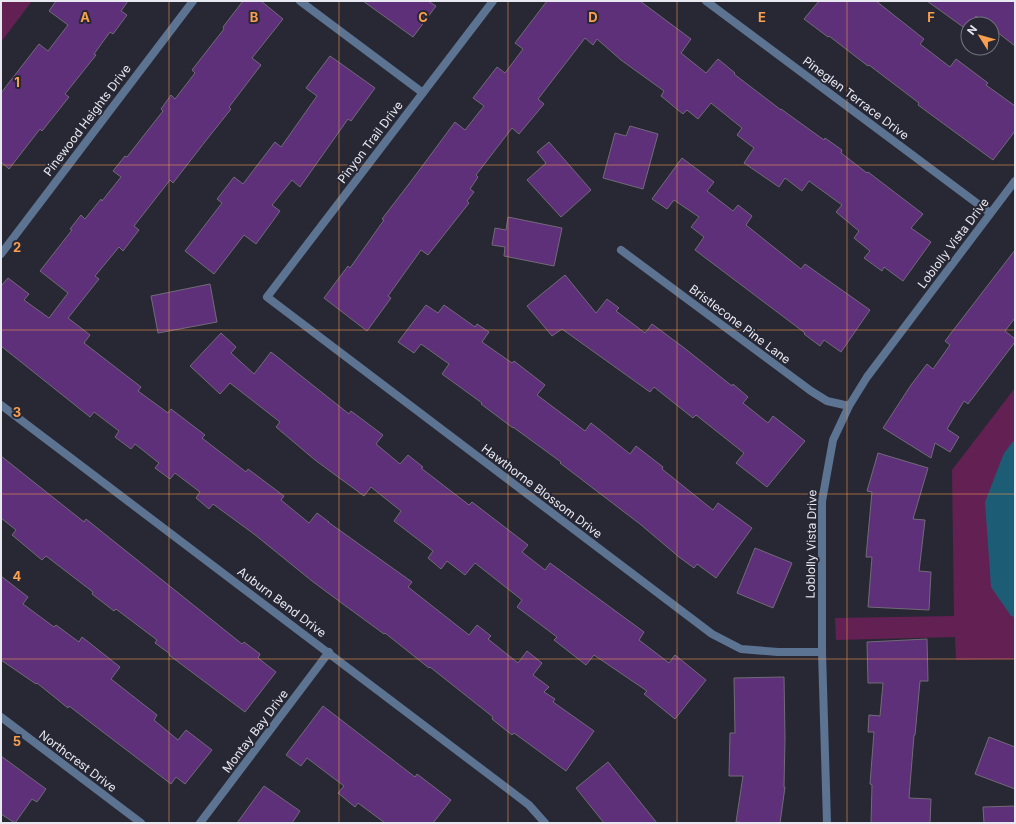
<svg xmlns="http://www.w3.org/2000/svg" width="1016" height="824" viewBox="0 0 1016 824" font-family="Inter,sans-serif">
	<rect width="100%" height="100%" fill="#282835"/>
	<!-- green -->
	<path fill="#632053" d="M 1,1 L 32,1 L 1,42 Z
		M 1015,388 L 1015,659 L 956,660 L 955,637 L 836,640 L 835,618 L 954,616 L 952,470 Z"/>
	<!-- water -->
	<path fill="#1c5c75" d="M 1015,439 L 1015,617 L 1011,616 L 991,587 L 985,502 L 1004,453 Z"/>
	<!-- building -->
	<path fill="#5d3079" stroke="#726a78" d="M 56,1 L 128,1 L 121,11 L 127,15 L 113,34 L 110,32 L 94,54 L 96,55 L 65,94 L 69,97 L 42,131 L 40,129 L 9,169 L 1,162 L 1,93 L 39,44 L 48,51 L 68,25 L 49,11 Z
		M 243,1 L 261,1 L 283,19 L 252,58 L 261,65 L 229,107 L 231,109 L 204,143 L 173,183 L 170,180 L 134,226 L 139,230 L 123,251 L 119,247 L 95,276 L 99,279 L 68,318 L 90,335 L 84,343 L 141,387 L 138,391 L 168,413 L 171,409 L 205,435 L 202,438 L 246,472 L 248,469 L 284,496 L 281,500 L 309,523 L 317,513 L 329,522 L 328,522 L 412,582 L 408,587 L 469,635 L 477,625 L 491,636 L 488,639 L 518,663 L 527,651 L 542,663 L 533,675 L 549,687 L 544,692 L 555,699 L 553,702 L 594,731 L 566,771 L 514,733 L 512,735 L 492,719 L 493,717 L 430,667 L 429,668 L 385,633 L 384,634 L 343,604 L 312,581 L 254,534 L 213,504 L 209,509 L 196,498 L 200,492 L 175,473 L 170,479 L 155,468 L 159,463 L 135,444 L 131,449 L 115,437 L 119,431 L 94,412 L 90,417 L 1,346 L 1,286 L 8,278 L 29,294 L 24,300 L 49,318 L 68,293 L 40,271 L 72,230 L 70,229 L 81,215 L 85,219 L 101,199 L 102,201 L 121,177 L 113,171 L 125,156 L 127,157 L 163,111 L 161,109 L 171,95 L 175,99 L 195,73 L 192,70 L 224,29 L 223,27 Z
		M 363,1 L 428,1 L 436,6 L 413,37 Z
		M 547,1 L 640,1 L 691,39 L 681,53 L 706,73 L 718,59 L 735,73 L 734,74 L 781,110 L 781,109 L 824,140 L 825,138 L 842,150 L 841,153 L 867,173 L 868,172 L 923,214 L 911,228 L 931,242 L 903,281 L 884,267 L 882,271 L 864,258 L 870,251 L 854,238 L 859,231 L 836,212 L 842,205 L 809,181 L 802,191 L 785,178 L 779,187 L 744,163 L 754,148 L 737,135 L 742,128 L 711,103 L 698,119 L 687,110 L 683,114 L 661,96 L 664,91 L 621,60 L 597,39 L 593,45 L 585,38 L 538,99 L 544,104 L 519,134 L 512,128 L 476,175 L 478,177 L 470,189 L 474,192 L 467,201 L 469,203 L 428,255 L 421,250 L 388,296 L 391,298 L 367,331 L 324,298 L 348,266 L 350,268 L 384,220 L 382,219 L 415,176 L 455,122 L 465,130 L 484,106 L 473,98 L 497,67 L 505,73 L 523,49 L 515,43 Z
		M 819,1 L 876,1 L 924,39 L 920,44 L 950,67 L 956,59 L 988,83 L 986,85 L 1015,106 L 1015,131 L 993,160 L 918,105 L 919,103 L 869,65 L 868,66 L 829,36 L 828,37 L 804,19 Z
		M 927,1 L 1015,1 L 1015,46 L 992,28 L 992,24 L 986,24 L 976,16 L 970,24 L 968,24 L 966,29 Z
		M 330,56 L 375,88 L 351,121 L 348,119 L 300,187 L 292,180 L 272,205 L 280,211 L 256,244 L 244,235 L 214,274 L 185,251 L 222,203 L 217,199 L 234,177 L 243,184 L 275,142 L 281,147 L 317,96 L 306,88 Z
		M 630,126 L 658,134 L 643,189 L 603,178 L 615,133 L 626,136 Z
		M 549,142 L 591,190 L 561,217 L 527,180 L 546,163 L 537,152 Z
		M 682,158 L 714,182 L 707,191 L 733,211 L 738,205 L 752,216 L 746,225 L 801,269 L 805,264 L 870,310 L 841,352 L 824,340 L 820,346 L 804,334 L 805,333 L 695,250 L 704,237 L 691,227 L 699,217 L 674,200 L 667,209 L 652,199 Z
		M 508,217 L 562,228 L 554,266 L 504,256 L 505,247 L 492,245 L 495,228 L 506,230 Z
		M 1015,250 L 1015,318 L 1005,331 L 1015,339 L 1015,342 L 968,404 L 964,401 L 947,429 L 959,437 L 950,452 L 935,443 L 931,458 L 883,428 L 911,385 L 927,364 L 933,369 L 950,345 L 945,341 Z
		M 565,275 L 596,313 L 607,299 L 619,308 L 616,311 L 645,333 L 652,324 L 683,347 L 732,386 L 733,384 L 748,397 L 743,403 L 768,423 L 773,416 L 805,441 L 767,487 L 736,463 L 744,453 L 696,415 L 693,418 L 654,387 L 650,392 L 562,329 L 552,336 L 527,306 Z
		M 210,284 L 217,322 L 158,333 L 151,296 Z
		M 426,305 L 438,313 L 444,305 L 475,327 L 477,324 L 489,332 L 482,342 L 512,363 L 514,361 L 545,385 L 537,395 L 585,431 L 591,423 L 630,454 L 636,446 L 663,467 L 662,469 L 713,510 L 718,503 L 752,528 L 716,578 L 697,564 L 694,568 L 679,557 L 640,524 L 560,463 L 561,462 L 513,427 L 513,428 L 481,404 L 482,403 L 442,374 L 449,364 L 421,344 L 414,353 L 398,342 Z
		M 221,333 L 236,347 L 231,353 L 254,374 L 271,352 L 349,414 L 351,411 L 383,435 L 376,444 L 400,464 L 408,455 L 423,467 L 421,468 L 469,505 L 472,502 L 528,545 L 522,552 L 545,570 L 550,563 L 644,632 L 639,640 L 669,663 L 675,655 L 706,680 L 675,719 L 644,694 L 647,691 L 594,655 L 586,665 L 554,640 L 557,637 L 517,607 L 522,600 L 475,563 L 465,575 L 447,561 L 441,569 L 428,558 L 433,551 L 394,521 L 401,511 L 371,487 L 364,496 L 315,460 L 276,427 L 280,422 L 230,383 L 220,394 L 190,366 Z
		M 878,453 L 928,468 L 913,519 L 925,520 L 919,571 L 931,572 L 929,610 L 868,607 L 872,557 L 866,557 L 872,492 L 867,491 Z
		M 1,456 L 84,522 L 86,519 L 242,644 L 244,642 L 260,654 L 258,658 L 276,672 L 245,712 L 169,655 L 170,654 L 155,643 L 157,640 L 116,609 L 114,611 L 92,594 L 93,592 L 46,556 L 42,560 L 12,535 L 16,530 L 1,518 Z
		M 755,548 L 792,563 L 773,608 L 737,593 Z
		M 1,576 L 28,597 L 23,604 L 54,627 L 56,625 L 79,642 L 82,637 L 120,667 L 111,679 L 157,715 L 154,720 L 178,740 L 186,730 L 212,750 L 185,784 L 176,777 L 171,784 L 69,706 L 68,708 L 37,683 L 36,684 L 1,660 Z
		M 927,639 L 928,681 L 920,681 L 915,735 L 914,735 L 909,798 L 931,799 L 930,823 L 871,823 L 872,785 L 870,784 L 874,732 L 868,732 L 869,715 L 880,716 L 883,683 L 868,683 L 867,642 Z
		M 784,677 L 785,738 L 784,787 L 785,787 L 780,823 L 747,823 L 736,822 L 743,776 L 729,776 L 730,733 L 735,733 L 734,678 Z
		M 323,706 L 415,777 L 417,774 L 451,800 L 433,823 L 385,823 L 358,803 L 355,807 L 338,793 L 344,786 L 307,758 L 301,766 L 286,755 Z
		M 989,737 L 1015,747 L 1015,789 L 975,774 Z
		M 1,756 L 46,789 L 37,802 L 32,799 L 15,823 L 1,814 Z
		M 608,762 L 657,823 L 604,823 L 576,788 Z
		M 264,786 L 300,811 L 292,823 L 237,823 Z
		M 1015,806 L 1015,823 L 984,823 L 983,807 Z"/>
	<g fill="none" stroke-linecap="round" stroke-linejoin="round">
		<!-- minor -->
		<path stroke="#5c7392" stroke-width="8" d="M 300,1 L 423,93
			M 493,1 L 267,297 L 712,634 L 741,649 L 778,652 L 822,652
			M 706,1 L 990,213
			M 621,250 L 811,391 L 827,401 L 849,406
			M 1,254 L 193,1
			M 1,405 L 529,805 L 545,823
			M 1,717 L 141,823
			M 200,823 L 329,652
			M 827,823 L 822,652 L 822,501 L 833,440 L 849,406 L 867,377 L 1015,181"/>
	</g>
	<!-- grid -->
	<path fill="none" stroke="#f99f4d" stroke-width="1" stroke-opacity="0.55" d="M 169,1 L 169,823M 339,1 L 339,823M 508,1 L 508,823M 677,1 L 677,823M 847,1 L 847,823M 1,165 L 1015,165M 1,330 L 1015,330M 1,494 L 1015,494M 1,659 L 1015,659"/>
	<g text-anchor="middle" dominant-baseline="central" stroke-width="4" stroke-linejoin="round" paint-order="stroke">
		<!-- street labels -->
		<g font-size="12" fill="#e7e8f0" stroke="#282835">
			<text transform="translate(856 98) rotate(37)">Pineglen Terrace Drive</text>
			<text transform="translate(87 120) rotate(-53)">Pinewood Heights Drive</text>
			<text transform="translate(370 142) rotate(-53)">Pinyon Trail Drive</text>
			<text transform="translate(953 243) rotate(-53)">Loblolly Vista Drive</text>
			<text transform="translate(740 324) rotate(37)">Bristlecone Pine Lane</text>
			<text transform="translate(542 491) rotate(37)">Hawthorne Blossom Drive</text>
			<text transform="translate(811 544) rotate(-89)">Loblolly Vista Drive</text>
			<text transform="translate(282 602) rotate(37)">Auburn Bend Drive</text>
			<text transform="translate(255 731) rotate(-53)">Montay Bay Drive</text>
			<text transform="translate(78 761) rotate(37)">Northcrest Drive</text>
		</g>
	</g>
	<g font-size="13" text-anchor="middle" font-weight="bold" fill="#f99f4d" stroke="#282835" stroke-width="4" stroke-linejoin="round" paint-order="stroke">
		<text x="85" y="22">A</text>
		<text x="254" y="22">B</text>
		<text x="423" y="22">C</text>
		<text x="593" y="22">D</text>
		<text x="762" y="22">E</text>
		<text x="931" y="22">F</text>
		<text x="17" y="87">1</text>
		<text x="17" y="252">2</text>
		<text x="17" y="417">3</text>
		<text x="17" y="581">4</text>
		<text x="17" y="746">5</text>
	</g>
	<!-- border -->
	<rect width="1016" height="824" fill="none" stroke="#e7e8f0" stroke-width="4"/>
	<!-- north arrow -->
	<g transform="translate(980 36) rotate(307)"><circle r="19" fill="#282835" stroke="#747580"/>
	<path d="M0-3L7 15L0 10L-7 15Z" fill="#f99f4d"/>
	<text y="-6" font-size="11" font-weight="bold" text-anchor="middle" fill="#e7e8f0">N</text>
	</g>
</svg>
